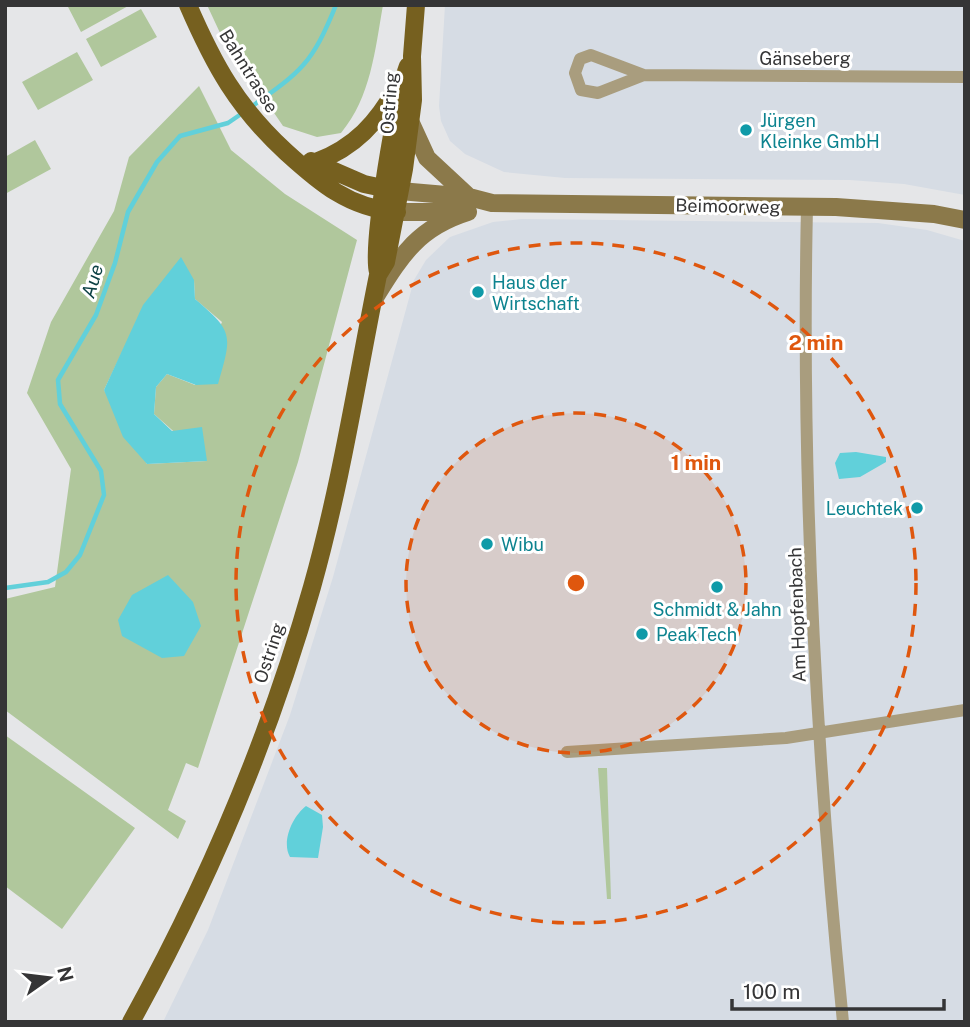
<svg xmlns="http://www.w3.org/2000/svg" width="970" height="1027" viewBox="0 0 970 1027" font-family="'Public Sans',sans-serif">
	<rect width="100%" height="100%" fill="#e5e6e8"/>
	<!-- built -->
	<path fill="#d6dce4" d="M 445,5 L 965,5 L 965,195 L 904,184 L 850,180 L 565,178 L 504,172 L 465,154 L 450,141 L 441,121 L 439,106 Z
		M 522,219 L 878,223 L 927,230 L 965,241 L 965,1022 L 163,1022 L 208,930 L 290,715 L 333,577 L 414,280 L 426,260 L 450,237 L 493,222 Z"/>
	<!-- green -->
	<path fill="#b0c79c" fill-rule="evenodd" d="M 67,5 L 130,5 L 81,32 Z
		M 207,5 L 383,5 C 375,50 371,97 341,133 L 317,137 L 283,126 L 221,35 Z
		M 141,9 L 157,37 L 101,67 L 86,39 Z
		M 77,52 L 93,80 L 38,110 L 22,82 Z
		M 199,86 L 231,150 L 285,194 L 357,240 L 298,462 L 198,768 L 186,763 L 168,810 L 186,821 L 178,839 L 5,710 L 5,599 L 55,587 L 71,469 L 27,393 L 51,322 L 114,211 L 129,157 ZM 194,280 L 195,299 L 222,322 L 195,385 L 167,374 L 156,387 L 154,414 L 207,461 L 147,464 L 104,390 L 124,348 Z
		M 35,140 L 51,169 L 5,194 L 5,157 Z
		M 5,735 L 135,828 L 62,929 L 5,886 Z
		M 598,768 L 607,768 L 611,899 L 607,899 Z"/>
	<!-- water -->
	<path fill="#61d0da" d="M 181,257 L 194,280 L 195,299 C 234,332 232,335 218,384 L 196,385 L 167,374 L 156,387 L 154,414 L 172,431 L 202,427 L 207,461 L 147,464 L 123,437 L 104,390 L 143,305 Z
		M 856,452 L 886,457 L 886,462 L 860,477 L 839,479 L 835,463 L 840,453 Z
		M 168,575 L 193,602 L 201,626 L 184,656 L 162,658 L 122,636 L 118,620 L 132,595 Z
		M 306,806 L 322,815 L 323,827 L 318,858 L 290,857 C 281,841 293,816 306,806 Z"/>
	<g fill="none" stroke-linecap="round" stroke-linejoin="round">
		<!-- stream -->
		<path stroke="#61d0da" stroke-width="4.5" d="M 251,107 C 302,71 312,64 336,5
			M 5,588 L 48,582 L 66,572 L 80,555 L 104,495 L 101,471 L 60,404 L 58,380 L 96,315 L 115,263 L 128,212 L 157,162 L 180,136 L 228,123 L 244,112"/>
		<!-- street -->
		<path stroke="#a99d7e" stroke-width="12" d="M 644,75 L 591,55 L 580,59 L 575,73 L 581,90 L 598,93 L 644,75 L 965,77
			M 807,207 C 801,478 816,752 843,1022
			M 567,752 L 786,738 L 965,710"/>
		<!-- secondary -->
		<path stroke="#8b794a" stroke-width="18" d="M 410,121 L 427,158 L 469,197
			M 400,191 L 469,197 L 492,203 L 836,207 L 934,214 L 965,220
			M 397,212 L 456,212
			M 374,299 C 401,256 417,228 468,212"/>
		<!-- primary -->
		<path stroke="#76601f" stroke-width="18" d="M 188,5 C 214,65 237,107 286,152 C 320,183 349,208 397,212
			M 311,161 L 364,184 L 397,191
			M 316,162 C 355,147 377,123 397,87
			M 378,272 C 371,247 397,93 408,66
			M 131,1022 C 208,883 269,739 312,587 C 341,484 357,379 378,275 L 386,262 L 404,169 L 413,100 L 412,56 L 416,5"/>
	</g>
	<!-- distance rings -->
	<circle cx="576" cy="583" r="170" fill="#df570e" fill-opacity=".12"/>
	<g fill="none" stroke="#df570e" stroke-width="3.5" stroke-dasharray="12 9">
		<circle cx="576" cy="583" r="170"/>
		<circle cx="576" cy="583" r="340"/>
	</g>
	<!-- markers -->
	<g fill="#0f9aa8" stroke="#fff" stroke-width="2.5">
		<circle cx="746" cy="130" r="7"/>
		<circle cx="478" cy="292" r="7"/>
		<circle cx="917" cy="508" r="7"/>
		<circle cx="487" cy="544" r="7"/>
		<circle cx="717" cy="587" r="7"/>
		<circle cx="642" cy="634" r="7"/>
	</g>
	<g text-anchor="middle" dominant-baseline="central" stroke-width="6" stroke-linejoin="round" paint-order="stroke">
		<!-- street labels -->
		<g font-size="18" fill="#353536" stroke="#fff">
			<text x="805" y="58">Gänseberg</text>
			<text transform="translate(249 71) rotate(58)">Bahntrasse</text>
			<text transform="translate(389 103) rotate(-86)">Ostring</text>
			<text transform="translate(728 206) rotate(1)">Beimoorweg</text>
			<text transform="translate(797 615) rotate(-92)">Am Hopfenbach</text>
			<text transform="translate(269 653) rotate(-72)">Ostring</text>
		</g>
		<!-- culture labels -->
		<g font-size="18" fill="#0d838f" stroke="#fff" text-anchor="start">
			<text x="760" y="120">Jürgen<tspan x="760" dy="21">Kleinke GmbH</tspan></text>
			<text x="492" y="282">Haus der<tspan x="492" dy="21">Wirtschaft</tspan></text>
			<text x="903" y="508" text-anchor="end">Leuchtek</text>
			<text x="501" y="544">Wibu</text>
			<text x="717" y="609" text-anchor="middle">Schmidt &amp; Jahn</text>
			<text x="656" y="634">PeakTech</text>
		</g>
		<!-- water labels -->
		<g font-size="19" font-style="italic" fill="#0a3f43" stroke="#fff">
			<text transform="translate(92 281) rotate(-73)">Aue</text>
		</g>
	</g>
	<circle cx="576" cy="583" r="10" fill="#df570e" stroke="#fff" stroke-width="3.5"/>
	<g font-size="21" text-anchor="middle" font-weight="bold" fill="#df570e" stroke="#fff" stroke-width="6" stroke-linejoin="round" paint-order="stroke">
		<text x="816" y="350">2 min</text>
		<text x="696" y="470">1 min</text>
	</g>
	<!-- border -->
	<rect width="970" height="1027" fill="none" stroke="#353536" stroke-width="14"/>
	<!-- north arrow -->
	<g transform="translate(49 978) rotate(76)" stroke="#ffffff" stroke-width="5" paint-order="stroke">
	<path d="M0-5L12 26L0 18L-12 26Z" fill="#353536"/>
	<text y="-10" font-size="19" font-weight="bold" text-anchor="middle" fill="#353536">N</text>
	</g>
	<!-- scale -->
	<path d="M732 999v10h212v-10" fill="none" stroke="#353536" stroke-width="3.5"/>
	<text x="743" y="999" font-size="21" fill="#353536" stroke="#ffffff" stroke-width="5" paint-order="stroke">100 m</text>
</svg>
